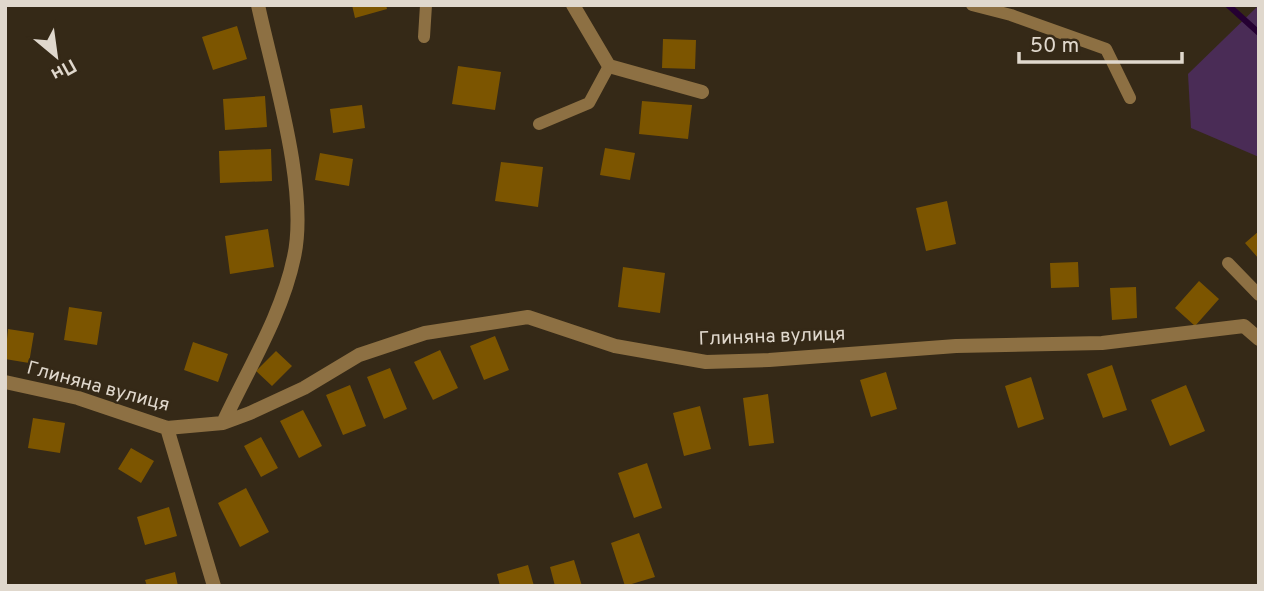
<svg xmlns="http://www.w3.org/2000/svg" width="1264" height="591" viewBox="0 0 1264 591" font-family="Overpass,sans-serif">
	<rect width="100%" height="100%" fill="#352917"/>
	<!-- green -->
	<path fill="#4a2c56" d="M 1259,5 L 1259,157 L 1191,128 L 1188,74 Z"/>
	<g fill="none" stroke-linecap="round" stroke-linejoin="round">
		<!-- stream -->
		<path stroke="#250032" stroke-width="6" d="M 1228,5 L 1259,33"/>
	</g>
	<!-- building -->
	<path fill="#7c5500" d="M 352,5 L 386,5 L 387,9 L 355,18 Z
		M 237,26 L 247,59 L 213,70 L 202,37 Z
		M 663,39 L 696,40 L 695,69 L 662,68 Z
		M 458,66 L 501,72 L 495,110 L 452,104 Z
		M 265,96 L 267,127 L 225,130 L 223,99 Z
		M 642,101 L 692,105 L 688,139 L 639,134 Z
		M 362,105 L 365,128 L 333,133 L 330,109 Z
		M 605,148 L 635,153 L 630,180 L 600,175 Z
		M 271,149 L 272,181 L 220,183 L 219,151 Z
		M 320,153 L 353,159 L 349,186 L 315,180 Z
		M 501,162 L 543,167 L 538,207 L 495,201 Z
		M 947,201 L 956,244 L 926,251 L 916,208 Z
		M 268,229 L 274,267 L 230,274 L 225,236 Z
		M 1259,231 L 1259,259 L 1245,243 Z
		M 1078,262 L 1079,287 L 1051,288 L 1050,263 Z
		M 623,267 L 665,273 L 660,313 L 618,307 Z
		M 1199,281 L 1219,299 L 1195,326 L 1175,308 Z
		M 1136,287 L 1137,318 L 1112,320 L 1110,288 Z
		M 69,307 L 102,312 L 97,345 L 64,340 Z
		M 8,329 L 34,333 L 29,363 L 5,359 Z
		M 495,336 L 509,370 L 484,380 L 470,346 Z
		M 193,342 L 228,354 L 218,382 L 184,370 Z
		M 440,350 L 458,388 L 433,400 L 414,362 Z
		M 276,351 L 292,366 L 272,386 L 256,371 Z
		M 1112,365 L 1127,410 L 1103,418 L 1087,374 Z
		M 390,368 L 407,409 L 384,419 L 367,377 Z
		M 886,372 L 897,409 L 871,417 L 860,380 Z
		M 1031,377 L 1044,419 L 1018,428 L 1005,386 Z
		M 350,385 L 366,426 L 343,435 L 326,395 Z
		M 1186,385 L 1205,431 L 1170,446 L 1151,400 Z
		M 768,394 L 774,443 L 749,446 L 743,398 Z
		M 700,406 L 711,449 L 684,456 L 673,413 Z
		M 303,410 L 322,446 L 299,458 L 280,421 Z
		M 33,418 L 65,423 L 60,453 L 28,448 Z
		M 261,437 L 278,468 L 261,477 L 244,446 Z
		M 131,448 L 154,461 L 141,483 L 118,469 Z
		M 647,463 L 662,508 L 634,518 L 618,473 Z
		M 246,488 L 269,532 L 240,547 L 218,503 Z
		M 169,507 L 177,536 L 145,545 L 137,517 Z
		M 639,533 L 655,577 L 625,586 L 611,543 Z
		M 574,560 L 582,586 L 555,586 L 550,567 Z
		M 528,565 L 534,586 L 500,586 L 497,574 Z
		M 175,572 L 178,586 L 147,586 L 145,580 Z"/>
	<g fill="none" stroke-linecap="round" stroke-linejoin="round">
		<!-- lane -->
		<path stroke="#8d7043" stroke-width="12" d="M 972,5 L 1011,15 L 1106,49 L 1130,98
			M 424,37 L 426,5
			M 539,124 L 589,103 L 609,66
			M 1228,263 L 1259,295"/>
		<!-- street -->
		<path stroke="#8d7043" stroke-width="14" d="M 573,5 L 609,66 L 702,92
			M 5,382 L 78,398 L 167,428 L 223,423 L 250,413 L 304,388 L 359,355 L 425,333 L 528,317 L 615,346 L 706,362 L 769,360 L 956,346 L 1102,343 L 1244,326 L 1259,339
			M 223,423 C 248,369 282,315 294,257 C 309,189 273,75 258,5
			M 167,428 L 214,586"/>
	</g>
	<g text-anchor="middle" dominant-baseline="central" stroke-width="5" stroke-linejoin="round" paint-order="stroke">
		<!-- street labels -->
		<g font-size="19" fill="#e0d8cd" stroke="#352917">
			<text transform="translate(772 337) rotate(-2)">Глиняна вулиця</text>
			<text transform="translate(98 387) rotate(15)">Глиняна вулиця</text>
		</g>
	</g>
	<!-- border -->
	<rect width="1264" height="591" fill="none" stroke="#e0d8cd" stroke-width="14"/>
	<!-- north arrow -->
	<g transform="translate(56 56) rotate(151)" stroke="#352917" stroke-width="5" paint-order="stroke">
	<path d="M0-5L12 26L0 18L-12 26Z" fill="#e0d8cd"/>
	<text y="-10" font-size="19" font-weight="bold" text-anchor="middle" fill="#e0d8cd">Пн</text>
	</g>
	<!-- scale -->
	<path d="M1019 52v10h163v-10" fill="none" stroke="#e0d8cd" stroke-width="3.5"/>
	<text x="1030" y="52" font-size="21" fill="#e0d8cd" stroke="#352917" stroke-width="5" paint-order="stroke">50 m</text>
</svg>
